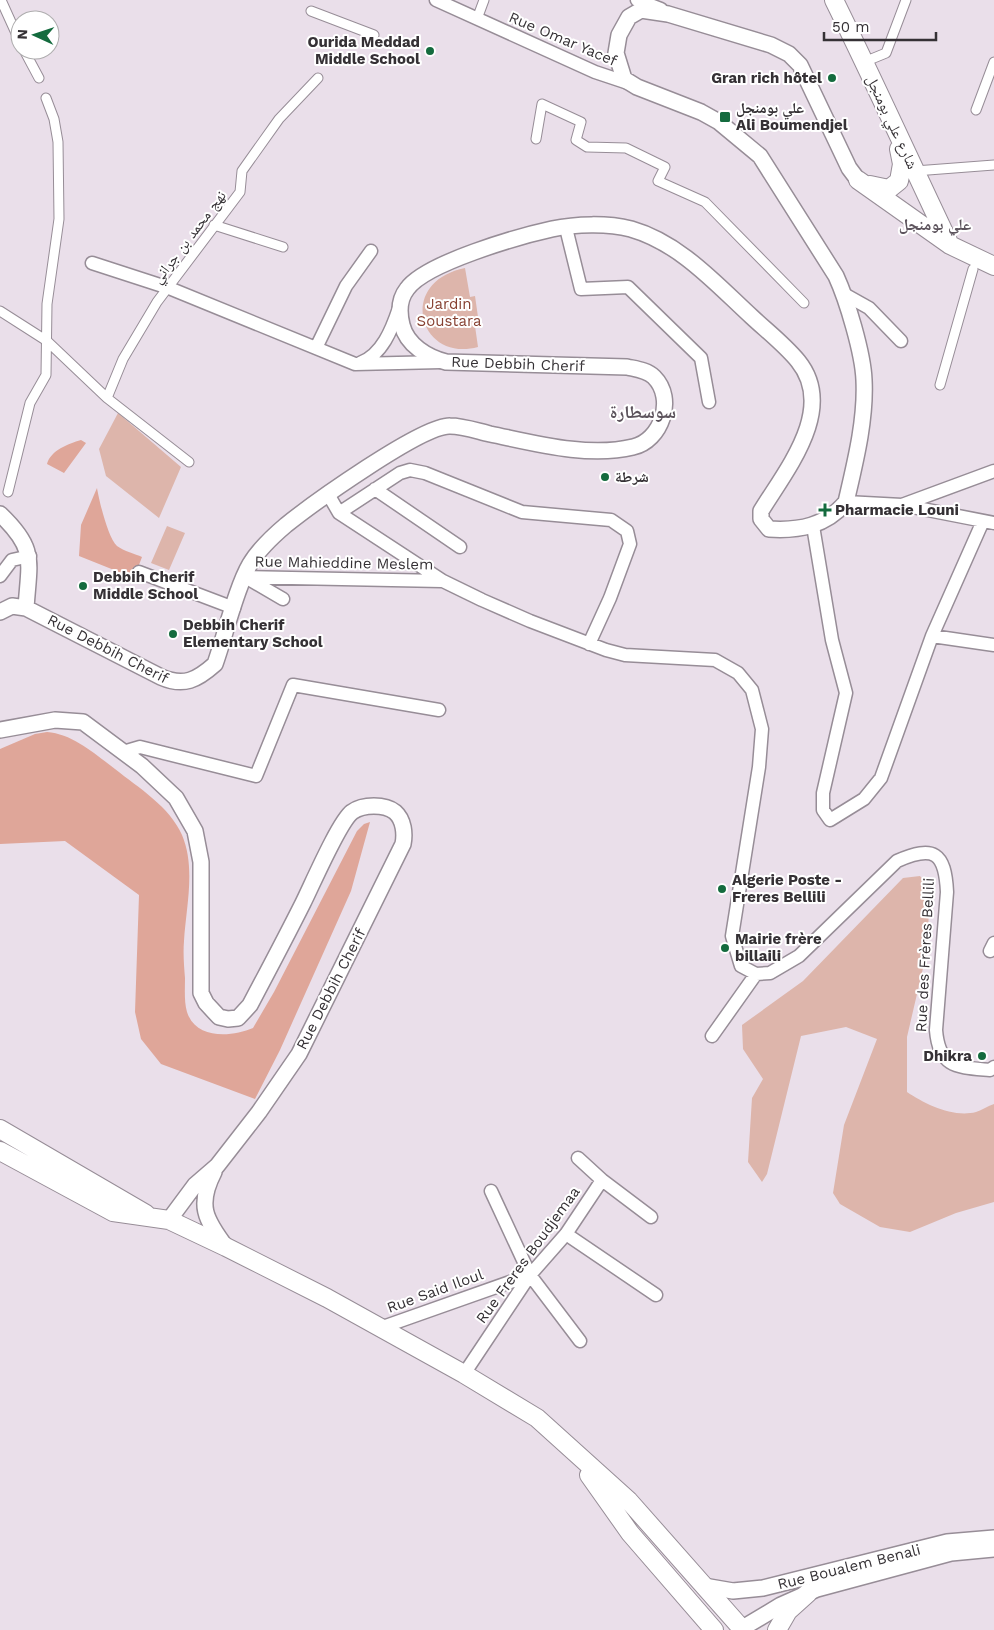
<svg xmlns="http://www.w3.org/2000/svg" width="994" height="1630" viewBox="0 0 994 1630" font-family="'Work Sans','Noto Naskh Arabic',sans-serif">
	<rect width="100%" height="100%" fill="#eadfea"/>
	<!-- green -->
	<path fill="#ddb5ab" d="M 465,268 L 470,297 L 475,296 L 478,317 L 474,319 L 478,347 C 419,363 396,282 465,268 Z
		M 118,413 L 181,467 L 159,518 L 106,476 L 99,449 Z
		M 167,526 L 185,533 L 169,570 L 151,563 Z
		M 920,876 L 930,889 L 927,951 L 907,1037 L 907,1092 C 925,1104 953,1118 976,1112 C 982,1110 988,1106 994,1104 L 994,1202 L 956,1213 L 910,1232 L 880,1227 L 840,1204 L 833,1193 L 844,1125 L 877,1039 L 846,1027 L 801,1036 L 767,1174 L 762,1182 L 748,1162 L 752,1098 L 763,1079 L 743,1049 L 742,1025 L 803,981 L 903,878 Z"/>
	<!-- forest -->
	<path fill="#dfa699" d="M 81,440 L 86,443 L 64,473 L 47,464 C 51,450 68,444 81,440 Z
		M 97,488 C 99,500 108,538 117,546 C 124,551 135,554 142,557 L 134,578 L 79,556 L 81,525 Z
		M 47,732 C 73,734 95,754 115,769 C 139,788 170,807 182,835 C 196,868 186,907 184,941 C 183,953 184,966 185,978 C 185,989 184,1002 187,1012 C 196,1040 232,1037 253,1028 L 274,992 L 357,831 L 364,824 L 370,822 L 351,891 L 280,1050 L 255,1099 L 161,1064 L 141,1039 L 135,1012 L 139,895 L 65,841 L 0,844 L 0,749 L 35,734 Z"/>
	<g fill="none" stroke-linecap="round" stroke-linejoin="round">
		<!-- pedestrian casing -->
		<g stroke="#978d97" stroke-width="11">
			<path id="pedestrian" d="M 1,0 L 20,42
				M 311,11 L 374,35
				M 477,19 L 484,0
				M 24,50 L 39,78
				M 864,62 L 886,53 L 906,0
				M 976,110 L 994,62
				M 536,139 L 542,104 L 581,122 L 576,140 L 587,147 L 626,148 L 665,167 L 658,181 L 705,202 L 804,303
				M 915,171 L 994,165
				M 214,225 L 283,247
				M 0,311 L 47,341 L 107,398 L 189,462
				M 940,385 L 973,269
				M 107,398 L 123,359 L 157,302 L 240,192 L 242,171 L 279,119 L 318,78
				M 8,492 L 30,403 L 46,375 L 47,304 L 59,219 L 58,142 L 54,119 L 46,98"/>
		</g>
		<!-- minor casing -->
		<g stroke="#978d97" stroke-width="15">
			<path id="minor" d="M 436,0 L 595,72 L 631,84
				M 637,0 L 661,9
				M 566,228 L 581,289 L 628,287 L 701,358 L 709,402
				M 92,263 L 169,288 L 355,364 L 441,362
				M 844,294 L 869,308 L 901,341
				M 316,348 L 346,286 L 371,251
				M 360,363 C 382,355 392,329 399,308
				M 375,489 L 460,547
				M 328,494 L 339,513 L 443,581 L 482,600 L 530,621 L 606,650 L 625,655 L 715,660 L 738,673 L 752,690 L 762,729 L 759,767 L 732,936 L 741,966 L 756,974 L 770,973 L 799,956 L 897,861 C 934,845 945,852 947,892 L 936,1030 C 939,1068 957,1067 990,1070 L 994,1067
				M 846,502 L 902,505 L 994,523
				M 902,505 L 994,471
				M 339,513 L 400,473 L 410,470 L 425,473 L 522,512 L 611,520 L 627,531 L 630,544 L 610,598 L 589,644
				M 813,526 L 832,640 L 846,693 L 823,793 L 823,810 L 830,820 L 864,799 L 881,778 L 932,636 L 994,645
				M 139,572 L 234,608
				M 0,576 L 12,560 L 30,556
				M 245,577 L 442,581
				M 247,578 L 283,599
				M 932,636 L 983,521
				M 123,752 L 140,747 L 256,776 L 293,685 L 439,710
				M 990,951 L 994,943
				M 712,1036 L 756,974
				M 578,1158 L 602,1180 L 651,1217
				M 491,1191 L 530,1275 L 580,1341
				M 566,1234 L 656,1295
				M 380,1328 L 530,1275
				M 464,1374 L 530,1275 L 566,1234 L 602,1180"/>
		</g>
		<!-- tertiary casing -->
		<g stroke="#978d97" stroke-width="18">
			<path id="tertiary" d="M 0,514 C 37,549 29,561 26,608
				M 0,612 L 12,606 L 26,608 L 161,677 C 184,687 197,680 215,664 C 225,636 236,588 250,564 C 259,549 273,536 286,525 C 311,505 422,425 450,426 C 463,426 477,431 490,434 C 534,443 588,458 633,447 C 661,441 676,399 654,377 C 647,370 636,369 627,367 L 446,362 C 427,357 407,345 402,325 C 399,313 399,299 407,289 C 425,263 520,236 552,229 C 576,224 607,223 631,229 C 680,243 716,284 752,317 C 767,331 785,345 798,361 C 837,409 786,470 761,511 L 761,519 L 769,529 C 799,531 826,526 846,502 C 855,463 866,420 864,380 C 863,353 847,300 836,276 L 760,156 L 719,122 L 701,112 L 637,87 L 624,79 L 616,53 L 619,35 L 629,17 L 641,10 L 668,14 L 771,45 L 789,54 L 800,65 L 849,168 L 858,180
				M 0,730 L 55,720 L 83,722 L 142,766 L 176,798 L 195,831 L 201,862 L 201,993 L 206,1003 L 219,1017 L 228,1019 L 238,1018 L 250,1005 C 268,971 286,937 303,903 C 312,885 339,822 352,812 C 363,804 385,804 395,812 C 404,820 405,834 403,844 L 299,1054 L 259,1112 L 217,1166 L 195,1185 L 169,1220
				M 214,1172 C 197,1205 205,1219 226,1247
				M 704,1586 L 733,1591 L 763,1588 L 947,1542 L 994,1538
				M 741,1629 L 781,1605 L 817,1589 L 951,1553 L 994,1549"/>
		</g>
		<!-- secondary casing -->
		<g stroke="#978d97" stroke-width="20">
			<path id="secondary" d="M 834,0 C 874,81 911,163 950,245
				M 858,180 L 950,245 L 994,266
				M 870,185 L 889,189 L 899,181 L 902,164 L 899,149
				M 0,1129 L 146,1214
				M 0,1151 L 113,1212 L 169,1220 L 226,1247 L 327,1298 L 464,1374 L 537,1418 L 629,1501 L 743,1630
				M 589,1475 L 630,1533 L 714,1630
				M 777,1630 L 788,1611 L 808,1593"/>
		</g>
		<!-- pedestrian -->
		<use href="#pedestrian" stroke="#fff" stroke-width="9"/>
		<!-- minor -->
		<use href="#minor" stroke="#fff" stroke-width="12"/>
		<!-- tertiary -->
		<use href="#tertiary" stroke="#fff" stroke-width="15"/>
		<!-- secondary -->
		<use href="#secondary" stroke="#fff" stroke-width="18"/>
	</g>
	<!-- markers -->
	<g fill="#146b3e" stroke="#fff" stroke-width="2">
		<circle cx="430" cy="51" r="5"/>
		<circle cx="832" cy="78" r="5"/>
		<rect x="719" y="111" width="12" height="12" rx="2.5"/>
		<circle cx="605" cy="477" r="5"/>
		<path d="M822.5 502.5h5v5h5v5h-5v5h-5v-5h-5v-5h5z"/>
		<circle cx="83" cy="586" r="5"/>
		<circle cx="173" cy="634" r="5"/>
		<circle cx="722" cy="889" r="5"/>
		<circle cx="725" cy="948" r="5"/>
		<circle cx="982" cy="1056" r="5"/>
	</g>
	<g text-anchor="middle" dominant-baseline="central" stroke-width="4" stroke-linejoin="round" paint-order="stroke">
		<!-- street labels -->
		<g font-size="15" fill="#353135" stroke="#fff">
			<text transform="translate(563 39) rotate(23)">Rue Omar Yacef</text>
			<text transform="translate(892 122) rotate(65)">شارع علي بومنجل</text>
			<text transform="translate(189 237) rotate(-53)">نهج محمد بن جراني</text>
			<text transform="translate(518 364) rotate(2)">Rue Debbih Cherif</text>
			<text transform="translate(344 563) rotate(1)">Rue Mahieddine Meslem</text>
			<text transform="translate(108 649) rotate(27)">Rue Debbih Cherif</text>
			<text transform="translate(925 955) rotate(-87)">Rue des Frères Bellili</text>
			<text transform="translate(331 989) rotate(-63)">Rue Debbih Cherif</text>
			<text transform="translate(528 1255) rotate(-54)">Rue Freres Boudjemaa</text>
			<text transform="translate(435 1291) rotate(-20)">Rue Said Iloul</text>
			<text transform="translate(849 1567) rotate(-14)">Rue Boualem Benali</text>
		</g>
		<!-- poi labels -->
		<g font-size="15" font-weight="bold" fill="#353135" stroke="#fff" text-anchor="start">
			<text x="420" y="42" text-anchor="end">Ourida Meddad<tspan x="420" dy="17">Middle School</tspan></text>
			<text x="822" y="78" text-anchor="end">Gran rich hôtel</text>
			<text x="736" y="108">علي بومنجل<tspan x="736" dy="17">Ali Boumendjel</tspan></text>
			<text x="615" y="477">شرطة</text>
			<text x="835" y="510">Pharmacie Louni</text>
			<text x="93" y="577">Debbih Cherif<tspan x="93" dy="17">Middle School</tspan></text>
			<text x="183" y="625">Debbih Cherif<tspan x="183" dy="17">Elementary School</tspan></text>
			<text x="732" y="880">Algerie Poste -<tspan x="732" dy="17">Freres Bellili</tspan></text>
			<text x="735" y="939">Mairie frère<tspan x="735" dy="17">billaili</tspan></text>
			<text x="972" y="1056" text-anchor="end">Dhikra</text>
		</g>
		<!-- park labels -->
		<g font-size="15" fill="#864031" stroke="#fff">
			<text x="449" y="304">Jardin<tspan x="449" dy="17">Soustara</tspan></text>
		</g>
		<!-- neighbourhood labels -->
		<g font-size="16" font-weight="bold" fill="#5d545d" stroke="#fff">
			<text x="935" y="224">علي بومنجل</text>
		</g>
		<!-- quarter labels -->
		<g font-size="18" font-weight="bold" fill="#5d545d" stroke="#fff">
			<text x="643" y="411">سوسطارة</text>
		</g>
	</g>
	<!-- north arrow -->
	<g transform="translate(35 35) rotate(273)"><circle r="24" fill="#ffffff" stroke="#aeadae"/>
	<path d="M0-4L9 19L0 12L-9 19Z" fill="#146b3e"/>
	<text y="-8" font-size="14" font-weight="bold" text-anchor="middle" fill="#353135">N</text>
	</g>
	<!-- scale -->
	<path d="M824 32v8h112v-8" fill="none" stroke="#353135" stroke-width="2.5"/>
	<text x="832" y="32" font-size="15" fill="#353135" stroke="#ffffff" stroke-width="4" paint-order="stroke">50 m</text>
</svg>
